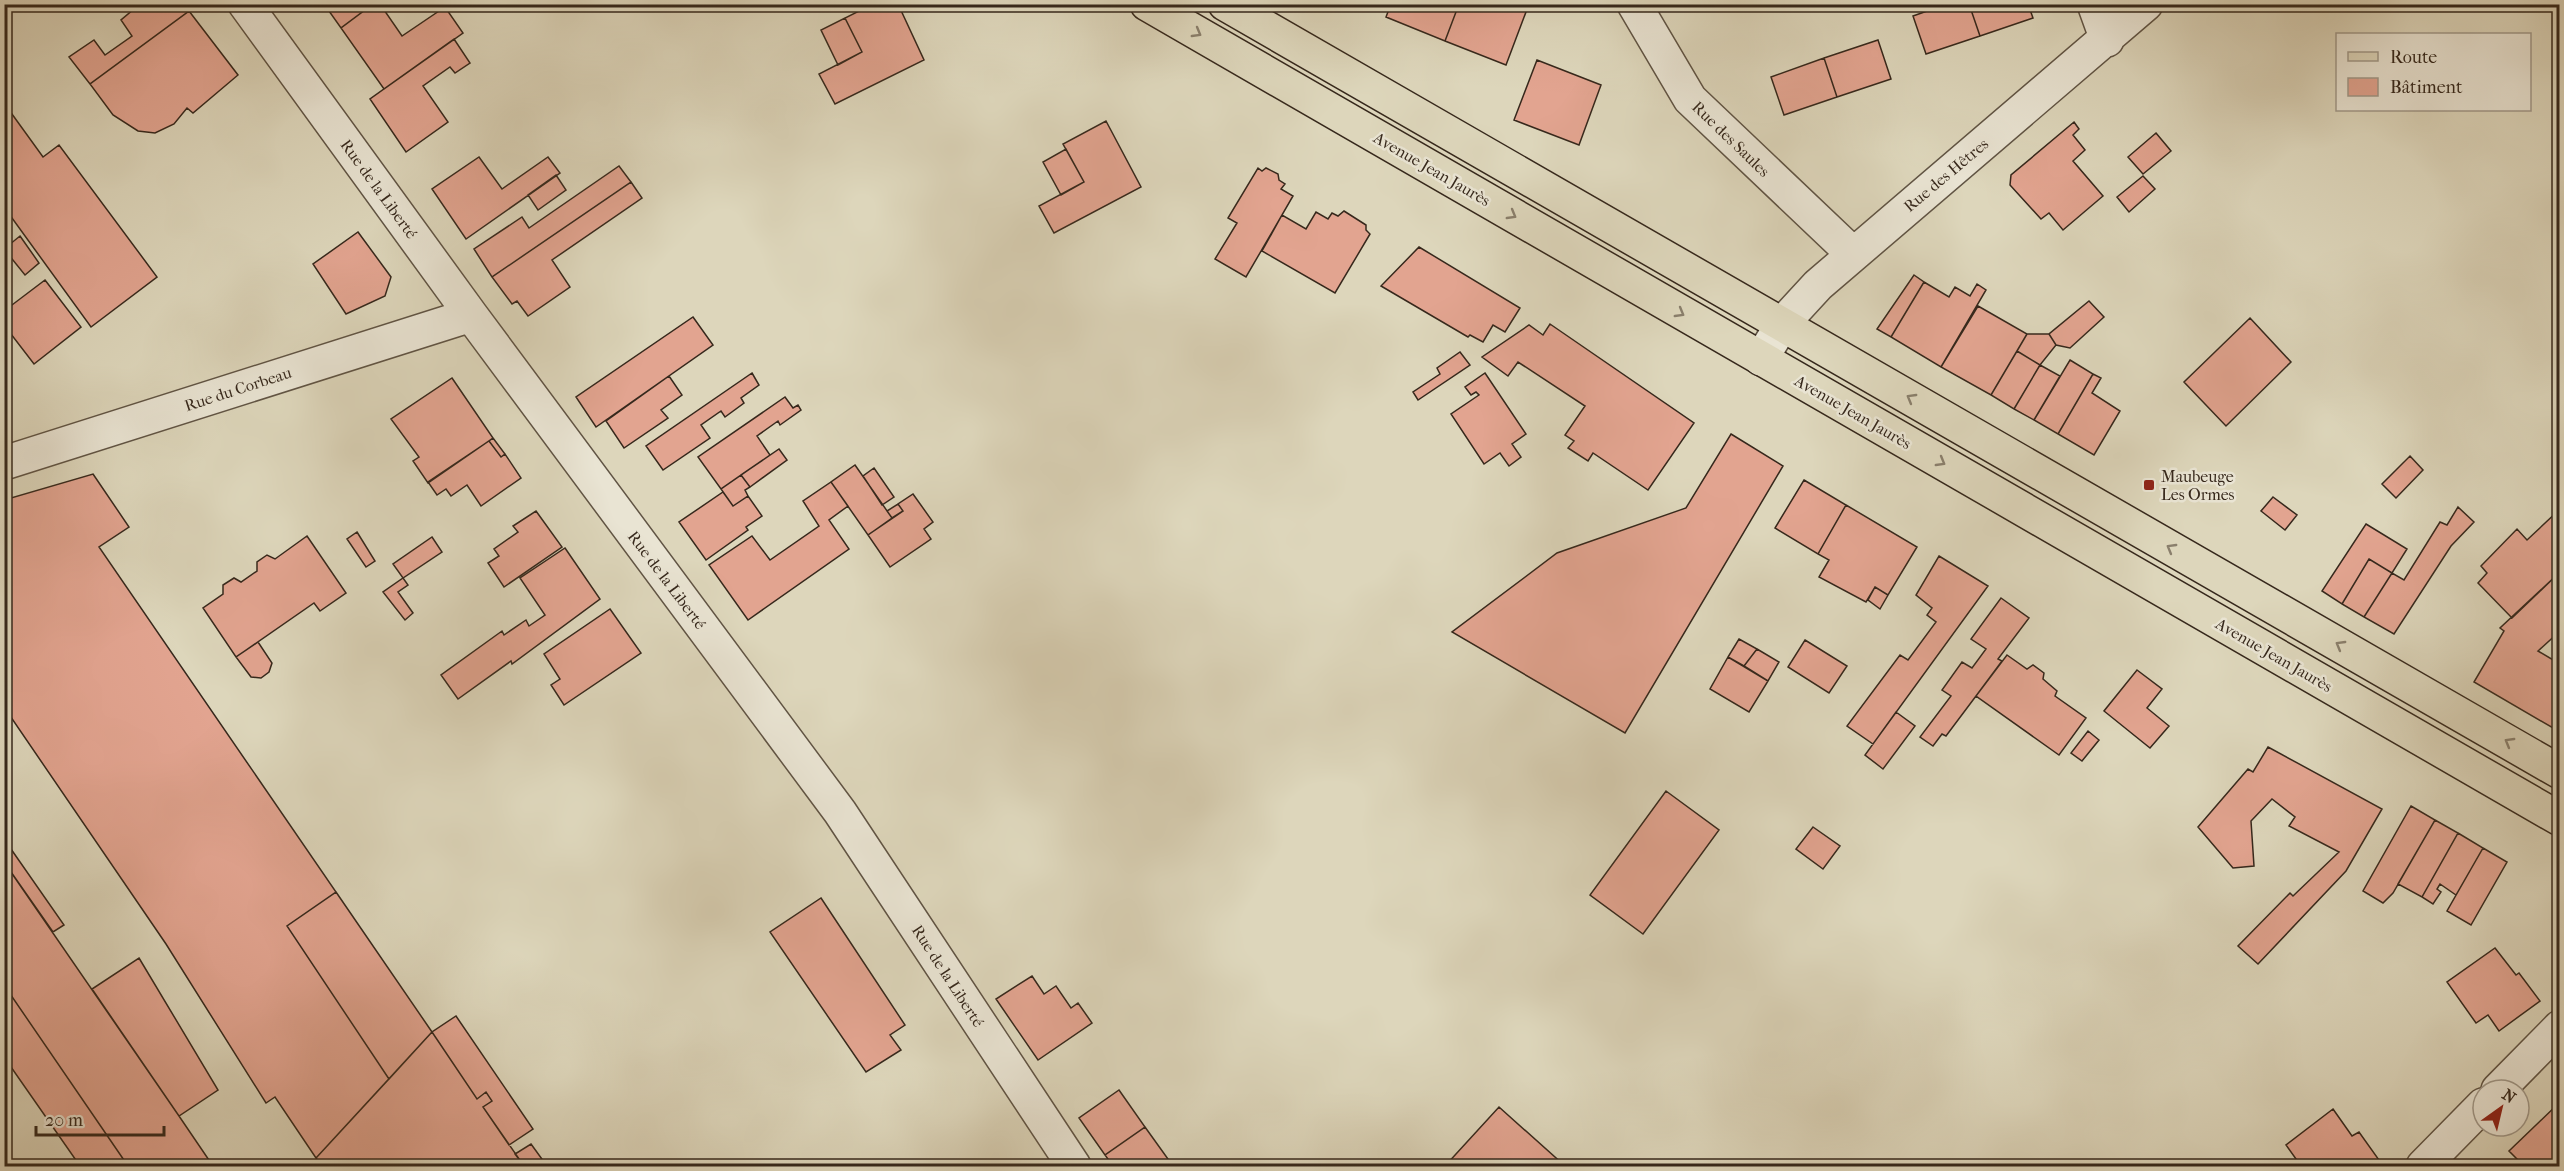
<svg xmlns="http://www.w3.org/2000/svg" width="2564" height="1171" viewBox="0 0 2564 1171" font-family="'IM FELL French Canon',serif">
	<rect width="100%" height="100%" fill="#ddd6bb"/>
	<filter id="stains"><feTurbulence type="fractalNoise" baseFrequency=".00333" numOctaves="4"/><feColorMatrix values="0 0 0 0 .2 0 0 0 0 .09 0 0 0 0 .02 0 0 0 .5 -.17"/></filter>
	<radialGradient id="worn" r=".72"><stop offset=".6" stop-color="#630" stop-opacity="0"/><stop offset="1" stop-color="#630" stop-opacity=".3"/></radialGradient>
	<!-- building -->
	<path fill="#e2a490" stroke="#36281c" stroke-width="1.5" d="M 140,4 L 184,4 L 189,11 L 90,84 L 69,57 L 94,40 L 105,55 L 132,36 L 121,20 Z
		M 324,4 L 373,4 L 341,28 Z
		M 373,4 L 380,4 L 402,36 L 445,7 L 463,33 L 384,89 L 341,28 Z
		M 873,4 L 898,4 L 924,60 L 835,104 L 819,74 L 862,52 L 845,18 Z
		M 1391,4 L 1459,4 L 1445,41 L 1386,17 Z
		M 1459,4 L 1529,4 L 1506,65 L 1445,41 Z
		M 1947,4 L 1969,4 L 1980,36 L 1926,54 L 1913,16 Z
		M 1969,4 L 2028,4 L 2033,18 L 1980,36 Z
		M 189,11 L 238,75 L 193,113 L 187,108 L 174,124 L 155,133 L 138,131 L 113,115 L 90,84 Z
		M 845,18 L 862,52 L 838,65 L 821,30 Z
		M 454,39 L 470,63 L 455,73 L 450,67 L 423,86 L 448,122 L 406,152 L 370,99 Z
		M 1878,40 L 1891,79 L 1837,97 L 1824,58 Z
		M 1824,58 L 1837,97 L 1784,115 L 1771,77 Z
		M 1537,60 L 1601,85 L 1579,145 L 1514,120 Z
		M 4,103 L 43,157 L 59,145 L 157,277 L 91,327 L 4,207 Z
		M 1106,121 L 1141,187 L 1054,233 L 1039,206 L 1084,182 L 1063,144 Z
		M 2074,122 L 2079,129 L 2073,135 L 2085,150 L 2073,161 L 2103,196 L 2063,230 L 2049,213 L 2041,219 L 2010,185 L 2011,175 Z
		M 2156,133 L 2171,151 L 2143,174 L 2128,157 Z
		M 1066,149 L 1084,182 L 1061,195 L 1043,162 Z
		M 479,157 L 502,189 L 548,157 L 560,173 L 466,239 L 432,189 Z
		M 619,166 L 631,182 L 492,277 L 474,249 L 522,217 L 529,228 Z
		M 1258,168 L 1262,171 L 1266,168 L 1278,174 L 1279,180 L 1285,184 L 1281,189 L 1293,196 L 1246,277 L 1215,259 L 1237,223 L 1228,218 Z
		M 556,175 L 566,190 L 538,210 L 528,195 Z
		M 2143,176 L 2155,189 L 2129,212 L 2117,197 Z
		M 631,182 L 642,198 L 552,260 L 570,287 L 528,316 L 517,301 L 512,304 L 492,277 Z
		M 1344,211 L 1366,225 L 1366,230 L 1370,234 L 1335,293 L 1262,251 L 1282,215 L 1306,229 L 1316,212 L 1328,219 L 1332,213 L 1338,216 Z
		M 358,232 L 391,277 L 385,296 L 346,314 L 313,264 Z
		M 20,236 L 39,263 L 25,275 L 4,249 Z
		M 1419,247 L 1520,308 L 1505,332 L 1493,325 L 1483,342 L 1470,335 L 1468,337 L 1381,286 Z
		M 1914,275 L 1924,282 L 1891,337 L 1877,329 Z
		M 45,280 L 81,327 L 34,364 L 4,325 L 4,311 Z
		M 1924,282 L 1949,297 L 1955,287 L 1970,296 L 1977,284 L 1986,290 L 1941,367 L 1891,337 Z
		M 2089,301 L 2104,317 L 2070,348 L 2056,345 L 2049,334 Z
		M 1978,306 L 2027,334 L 1991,395 L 1941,367 Z
		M 693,317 L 713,345 L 596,427 L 576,397 Z
		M 2250,318 L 2291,362 L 2226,426 L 2184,382 Z
		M 1550,324 L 1694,423 L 1648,490 L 1593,453 L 1588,461 L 1568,448 L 1574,441 L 1565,435 L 1585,406 L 1518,362 L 1508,376 L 1482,357 L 1529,325 L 1543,335 Z
		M 2027,334 L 2049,334 L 2056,345 L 2040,365 L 2017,351 Z
		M 2017,351 L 2040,365 L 2014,409 L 1991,395 Z
		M 1460,352 L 1470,365 L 1418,400 L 1413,392 L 1440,374 L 1437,368 Z
		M 2070,360 L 2093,374 L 2058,434 L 2034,420 Z
		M 2040,365 L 2060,376 L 2034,420 L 2014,409 Z
		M 752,373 L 759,385 L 741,398 L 744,403 L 725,417 L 721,411 L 701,425 L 710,438 L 663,470 L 646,446 Z
		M 1485,373 L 1526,434 L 1512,444 L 1521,457 L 1509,466 L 1500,453 L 1484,464 L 1451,414 L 1479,395 L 1476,392 L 1471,395 L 1465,387 Z
		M 2093,374 L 2101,378 L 2092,393 L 2120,411 L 2094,455 L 2058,434 Z
		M 669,376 L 682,395 L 661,410 L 668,418 L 624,448 L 606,421 Z
		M 452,378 L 493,438 L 428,483 L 413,461 L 419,457 L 391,419 Z
		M 785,397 L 793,408 L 798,405 L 801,410 L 780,425 L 778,421 L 757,436 L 770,455 L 721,489 L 698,457 Z
		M 1731,434 L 1783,466 L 1625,733 L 1452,632 L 1557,553 L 1686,508 Z
		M 493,438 L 505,454 L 501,457 L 489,441 Z
		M 489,441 L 501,457 L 505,454 L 521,478 L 481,506 L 467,485 L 451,496 L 446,489 L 437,495 L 428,482 Z
		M 779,449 L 787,460 L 750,487 L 741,475 Z
		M 2410,456 L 2423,470 L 2396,498 L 2382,484 Z
		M 855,465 L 892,518 L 868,535 L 831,482 Z
		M 874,468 L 894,497 L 882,505 L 863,476 Z
		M 93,474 L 129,527 L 99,547 L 336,892 L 287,926 L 389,1079 L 316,1158 L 275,1097 L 266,1103 L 166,944 L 4,707 L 4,500 Z
		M 741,475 L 750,487 L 745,490 L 748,496 L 733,506 L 721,489 Z
		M 1804,480 L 1846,505 L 1818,554 L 1775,528 Z
		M 831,482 L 848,506 L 829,520 L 849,549 L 748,620 L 709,565 L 752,536 L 770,560 L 819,526 L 803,501 Z
		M 723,492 L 733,506 L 748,496 L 762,516 L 746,527 L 748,530 L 706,560 L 679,522 Z
		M 913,494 L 933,522 L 924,529 L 931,539 L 890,567 L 868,535 L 903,511 L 898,504 Z
		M 2273,497 L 2297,515 L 2285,530 L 2261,511 Z
		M 898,504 L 903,511 L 892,518 L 887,511 Z
		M 1846,505 L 1917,547 L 1888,595 L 1875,587 L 1866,602 L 1819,577 L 1829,560 L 1818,554 Z
		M 2458,507 L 2474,522 L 2451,546 L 2394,634 L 2364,617 L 2392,573 L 2404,580 L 2440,522 L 2447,525 Z
		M 2560,509 L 2560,572 L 2512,618 L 2478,583 L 2487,573 L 2481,566 L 2517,529 L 2527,540 Z
		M 536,511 L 562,547 L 504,587 L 488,563 L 499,556 L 494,549 L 518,532 L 513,526 Z
		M 2366,524 L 2407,549 L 2392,573 L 2369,559 L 2342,604 L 2322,591 Z
		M 357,532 L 375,561 L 366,567 L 347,539 Z
		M 307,536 L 346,593 L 320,611 L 314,603 L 236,657 L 203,608 L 223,594 L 223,585 L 234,578 L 241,582 L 257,571 L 257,562 L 267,555 L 275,559 Z
		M 432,537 L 442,552 L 403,578 L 393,564 Z
		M 565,548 L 600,599 L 512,664 L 511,661 L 458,699 L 441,675 L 502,631 L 504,635 L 526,620 L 529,626 L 545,615 L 520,578 Z
		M 1939,556 L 1988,586 L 1873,744 L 1847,726 L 1900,655 L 1908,660 L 1936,622 L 1927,615 L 1932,608 L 1916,595 Z
		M 2369,559 L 2392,573 L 2364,617 L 2342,604 Z
		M 2560,572 L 2560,631 L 2538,651 L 2560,664 L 2560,732 L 2474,682 L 2504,631 L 2500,628 Z
		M 403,578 L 408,585 L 398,592 L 413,613 L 405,620 L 383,592 Z
		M 1875,587 L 1888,595 L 1880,609 L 1868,600 Z
		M 2001,598 L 2029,618 L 1998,659 L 2002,661 L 1976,696 L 1946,736 L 1942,734 L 1933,746 L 1920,737 L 1951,696 L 1942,690 L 1962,662 L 1972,668 L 1986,649 L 1971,639 Z
		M 610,609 L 641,653 L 564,705 L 551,685 L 560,679 L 544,654 Z
		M 1739,639 L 1757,649 L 1744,666 L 1728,657 Z
		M 1805,640 L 1847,666 L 1829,693 L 1788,667 Z
		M 258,642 L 272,663 L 269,672 L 261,678 L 251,677 L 236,657 Z
		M 1757,649 L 1779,662 L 1768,681 L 1744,666 Z
		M 2007,655 L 2027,669 L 2033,665 L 2044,673 L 2043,679 L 2057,691 L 2055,696 L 2086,718 L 2059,755 L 1976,696 Z
		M 1728,657 L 1768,681 L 1749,712 L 1710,689 Z
		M 2137,670 L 2162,689 L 2147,708 L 2169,726 L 2150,748 L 2104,711 Z
		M 1896,712 L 1915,726 L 1883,769 L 1865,755 Z
		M 2088,731 L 2099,740 L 2082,761 L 2071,753 Z
		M 2268,747 L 2382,809 L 2346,871 L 2258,964 L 2238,946 L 2290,893 L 2293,896 L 2339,852 L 2289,826 L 2295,817 L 2272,799 L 2251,821 L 2254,866 L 2233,868 L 2198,827 L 2248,769 L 2253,772 Z
		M 1666,791 L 1719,830 L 1643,934 L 1590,895 Z
		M 2411,806 L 2435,820 L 2393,893 L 2383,903 L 2363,891 Z
		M 2435,820 L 2458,833 L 2422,897 L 2398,884 Z
		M 1813,827 L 1840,846 L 1823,869 L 1796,849 Z
		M 2458,833 L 2483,848 L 2456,895 L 2440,884 L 2437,889 L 2441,892 L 2433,904 L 2422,897 Z
		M 4,839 L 64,925 L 53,932 L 4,862 Z
		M 2483,848 L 2507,862 L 2471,925 L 2447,911 Z
		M 4,862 L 179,1116 L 213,1166 L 128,1166 L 4,985 Z
		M 336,892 L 432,1032 L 389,1079 L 287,926 Z
		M 821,898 L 905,1025 L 890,1035 L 901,1050 L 866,1072 L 770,932 Z
		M 2495,948 L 2516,975 L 2519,973 L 2540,1001 L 2499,1031 L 2488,1015 L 2476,1023 L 2447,982 Z
		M 139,958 L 218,1090 L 179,1116 L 92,989 Z
		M 1032,976 L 1044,994 L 1056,986 L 1071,1008 L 1078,1003 L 1092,1023 L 1038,1060 L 996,999 Z
		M 4,985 L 128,1166 L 80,1166 L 4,1057 Z
		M 456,1016 L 533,1129 L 509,1145 L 483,1107 L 492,1101 L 486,1092 L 477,1099 L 432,1032 Z
		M 432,1032 L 477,1099 L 486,1092 L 492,1101 L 483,1107 L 524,1166 L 322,1166 L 316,1158 Z
		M 1119,1090 L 1145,1127 L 1105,1155 L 1079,1118 Z
		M 2560,1102 L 2560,1166 L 2524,1166 L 2509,1151 Z
		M 1499,1107 L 1565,1166 L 1445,1166 Z
		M 2333,1109 L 2352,1136 L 2359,1132 L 2379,1160 L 2371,1166 L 2301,1166 L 2286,1145 Z
		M 1145,1127 L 1173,1166 L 1113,1166 L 1105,1155 Z
		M 531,1144 L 547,1166 L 524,1166 L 515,1154 Z"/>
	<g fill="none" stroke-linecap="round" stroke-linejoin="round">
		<!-- street casing -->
		<g stroke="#605444" stroke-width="36">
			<path id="street" d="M 245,4 L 471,315 L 840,812 L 1074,1166
				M 1634,4 L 1690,99 L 1852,253
				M 2094,4 L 2107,40
				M 1761,359 L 1783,323 L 1818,285 L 2146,4
				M 4,463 L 471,315
				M 2498,1090 L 2560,1027
				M 2423,1166 L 2483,1105"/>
		</g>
		<!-- primary casing -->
		<g stroke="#36281c" stroke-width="36">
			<path id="primary" d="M 1147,4 L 2560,819
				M 1225,4 L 2560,772"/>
		</g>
		<!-- street -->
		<use href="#street" stroke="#e9e4d3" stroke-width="33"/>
		<!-- primary -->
		<use href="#primary" stroke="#ddd6bb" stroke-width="33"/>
	</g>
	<!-- one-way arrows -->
	<defs><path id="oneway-chevron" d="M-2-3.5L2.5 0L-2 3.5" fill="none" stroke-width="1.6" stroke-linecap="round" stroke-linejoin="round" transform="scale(1.5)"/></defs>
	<g stroke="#8a7f6c">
		<use href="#oneway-chevron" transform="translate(1197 33) rotate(30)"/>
		<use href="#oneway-chevron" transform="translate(1512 215) rotate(30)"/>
		<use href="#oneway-chevron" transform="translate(1680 313) rotate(30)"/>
		<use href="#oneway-chevron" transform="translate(1911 398) rotate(-150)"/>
		<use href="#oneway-chevron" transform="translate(1941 462) rotate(30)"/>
		<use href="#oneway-chevron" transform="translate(2171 548) rotate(-150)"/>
		<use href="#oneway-chevron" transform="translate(2340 645) rotate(-150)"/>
		<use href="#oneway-chevron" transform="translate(2509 742) rotate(-150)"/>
	</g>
	<!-- markers -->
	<rect fill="#8f2418" stroke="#e9e4d3" stroke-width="2" x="2143" y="479" width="12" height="12" rx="3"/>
	<g text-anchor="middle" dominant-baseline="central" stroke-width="5" stroke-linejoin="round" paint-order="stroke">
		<!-- street labels -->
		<g font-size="16" fill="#36281c" stroke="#e9e4d3">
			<text transform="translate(1731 139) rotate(44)">Rue des Saules</text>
			<text transform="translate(1432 169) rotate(30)">Avenue Jean Jaurès</text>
			<text transform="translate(1946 175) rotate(-40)">Rue des Hêtres</text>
			<text transform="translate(379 189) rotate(54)">Rue de la Liberté</text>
			<text transform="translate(238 389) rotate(-18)">Rue du Corbeau</text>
			<text transform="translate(1853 412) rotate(30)">Avenue Jean Jaurès</text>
			<text transform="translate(667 580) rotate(53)">Rue de la Liberté</text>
			<text transform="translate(2274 655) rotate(30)">Avenue Jean Jaurès</text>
			<text transform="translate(948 976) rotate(57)">Rue de la Liberté</text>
		</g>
		<!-- poi labels -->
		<g font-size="16" fill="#36281c" stroke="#e9e4d3" text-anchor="start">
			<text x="2161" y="476">Maubeuge<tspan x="2161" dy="18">Les Ormes</tspan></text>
		</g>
	</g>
	<!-- margin -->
	<rect width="2564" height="1171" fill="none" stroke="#ddd6bb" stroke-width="24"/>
	<rect x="6" y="6" width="2552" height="1159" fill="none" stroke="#36281c" stroke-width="3"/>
	<rect x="12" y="12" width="2540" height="1147" fill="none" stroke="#36281c" stroke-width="1.5"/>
	<!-- legend -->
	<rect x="2336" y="33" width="195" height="78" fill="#e9e4d3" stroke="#a1998a" stroke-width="1.5"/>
	<rect x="2348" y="52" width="30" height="9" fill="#ddd6bb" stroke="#a1998a" stroke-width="1.5"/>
	<text x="2390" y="63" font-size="18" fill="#36281c">Route</text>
	<rect x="2348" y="78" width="30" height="18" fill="#e2a490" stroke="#a1998a" stroke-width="1.5"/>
	<text x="2390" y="93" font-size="18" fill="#36281c">Bâtiment</text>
	<!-- north arrow -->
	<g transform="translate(2501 1108) rotate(34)"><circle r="28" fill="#e9e4d3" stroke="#a1998a" stroke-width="1.5"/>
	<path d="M0-4.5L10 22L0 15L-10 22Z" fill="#8f2418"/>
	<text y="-9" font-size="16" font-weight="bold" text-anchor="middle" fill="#36281c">N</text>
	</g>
	<!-- scale -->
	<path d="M36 1126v9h128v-9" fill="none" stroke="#36281c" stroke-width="3"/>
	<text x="45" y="1126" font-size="18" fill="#36281c" stroke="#e9e4d3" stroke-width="4.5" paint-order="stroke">20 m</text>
	<rect width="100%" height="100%" filter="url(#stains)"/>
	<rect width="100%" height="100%" fill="url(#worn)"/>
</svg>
